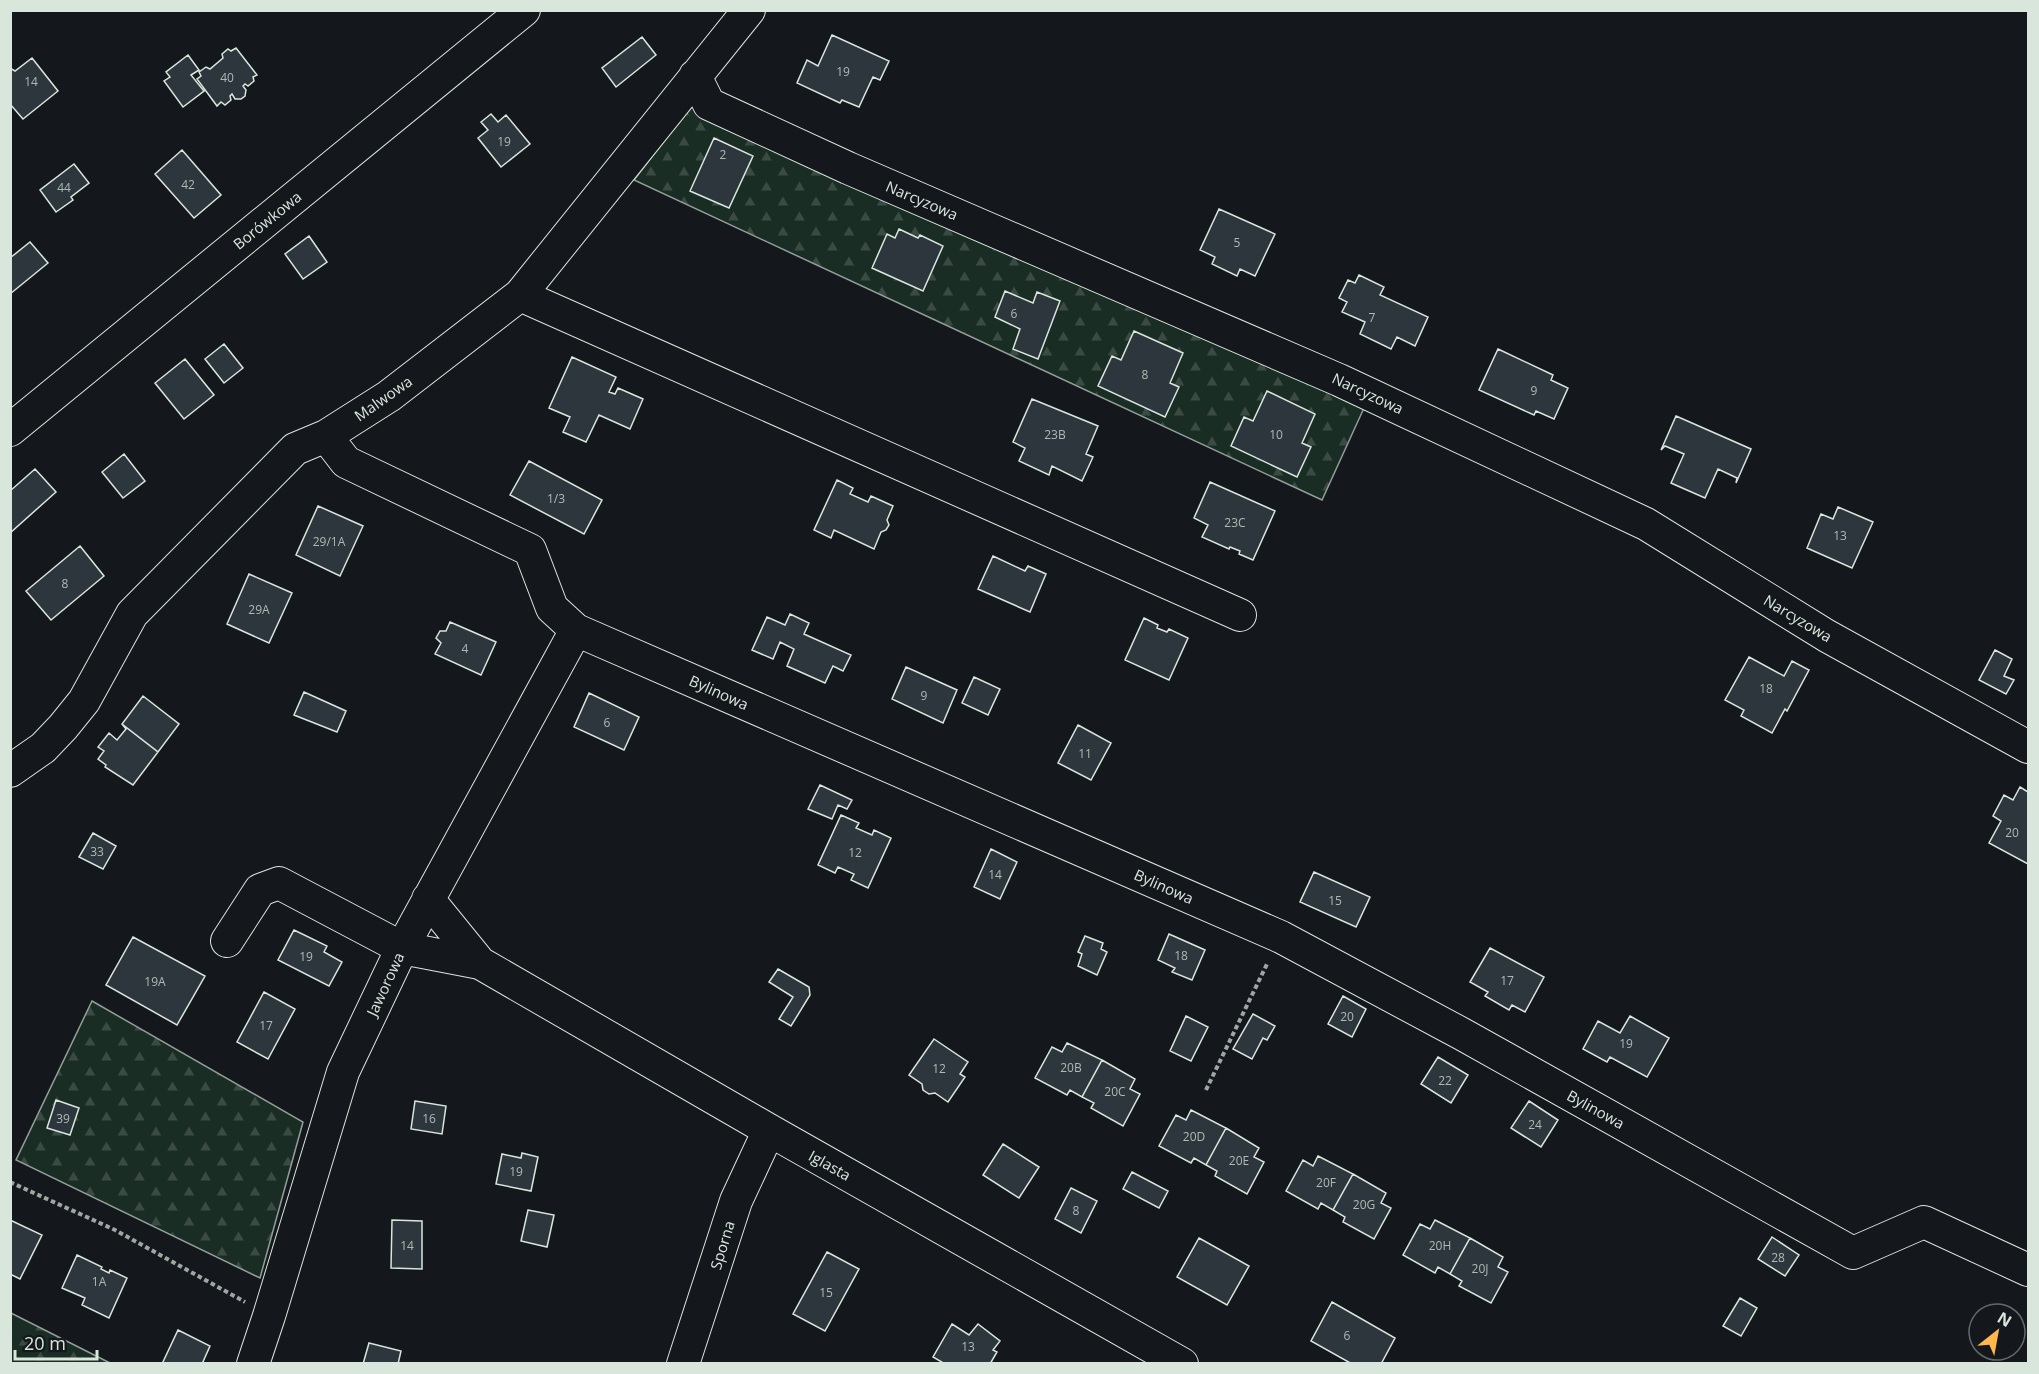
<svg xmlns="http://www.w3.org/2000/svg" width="2039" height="1374" viewBox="0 0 2039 1374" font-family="'Open Sans',sans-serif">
	<defs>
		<pattern id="forest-firs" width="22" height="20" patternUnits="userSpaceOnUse" patternTransform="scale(1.5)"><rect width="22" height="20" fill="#1a2d24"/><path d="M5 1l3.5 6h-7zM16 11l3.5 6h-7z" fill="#3b4b43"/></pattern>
	</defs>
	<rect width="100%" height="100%" fill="#14181c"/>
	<!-- forest -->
	<path fill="url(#forest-firs)" stroke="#939e99" stroke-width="1.5" d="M 691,106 L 1364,408 L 1322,500 L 634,180 Z
		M 92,1001 L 303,1122 L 260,1278 L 16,1160 Z
		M 10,1313 L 11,1313 L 110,1363 L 11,1363 Z"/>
	<!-- building -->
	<path fill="#2c363c" stroke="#d8e6dc" stroke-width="1.5" d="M 832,35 L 889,61 L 880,80 L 873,77 L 859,107 L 842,100 L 840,103 L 797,83 L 807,60 L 818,66 Z
		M 642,37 L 656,55 L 616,87 L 602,68 Z
		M 236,48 L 257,75 L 253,77 L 254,81 L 248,86 L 245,84 L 243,86 L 246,90 L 245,96 L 241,99 L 235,99 L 232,94 L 230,96 L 231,100 L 225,105 L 221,102 L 217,106 L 197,79 L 201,76 L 199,72 L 206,67 L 210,69 L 223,58 L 222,54 L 228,49 L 231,51 Z
		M 188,55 L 199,70 L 191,75 L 204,91 L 183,107 L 164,81 L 170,77 L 166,72 Z
		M 32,58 L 58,91 L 23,119 L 10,104 L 10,68 L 15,71 Z
		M 491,114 L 498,122 L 506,115 L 530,144 L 501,167 L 478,138 L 488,130 L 481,122 Z
		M 714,138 L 753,156 L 729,208 L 690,191 Z
		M 182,150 L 221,195 L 194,218 L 155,174 Z
		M 74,164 L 89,183 L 71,197 L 73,200 L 56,212 L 40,190 Z
		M 1219,209 L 1275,234 L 1255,276 L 1240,269 L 1237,276 L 1212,264 L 1215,257 L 1200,250 Z
		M 899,229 L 918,238 L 920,235 L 943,246 L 923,291 L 872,268 L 887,234 L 895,238 Z
		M 309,236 L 327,262 L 303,279 L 285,254 Z
		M 30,242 L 48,263 L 10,294 L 10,258 Z
		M 1359,275 L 1384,287 L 1380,295 L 1428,317 L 1415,346 L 1397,337 L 1391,349 L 1360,334 L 1365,322 L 1342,312 L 1347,302 L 1339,298 L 1348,280 L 1355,283 Z
		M 1005,291 L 1033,303 L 1037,292 L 1060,301 L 1038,359 L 1013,349 L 1020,329 L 995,317 Z
		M 1134,331 L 1183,353 L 1170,383 L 1179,387 L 1165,417 L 1098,386 L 1112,356 L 1121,360 Z
		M 224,344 L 243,368 L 224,383 L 205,359 Z
		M 1498,349 L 1553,375 L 1551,380 L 1568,388 L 1554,419 L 1536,411 L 1534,415 L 1479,390 Z
		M 572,357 L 616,377 L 609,392 L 615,394 L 618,388 L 643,399 L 630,429 L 599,415 L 586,442 L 563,432 L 570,417 L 549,408 Z
		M 185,359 L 214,395 L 184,419 L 155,383 Z
		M 1267,391 L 1315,414 L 1302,443 L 1311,447 L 1297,477 L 1231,446 L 1244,417 L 1253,421 Z
		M 1032,399 L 1098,426 L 1086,454 L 1093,457 L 1082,481 L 1052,466 L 1049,475 L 1019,461 L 1025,448 L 1013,442 Z
		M 1676,416 L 1751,449 L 1736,483 L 1737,478 L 1718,469 L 1705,498 L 1671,483 L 1684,454 L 1665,446 L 1661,450 Z
		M 124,454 L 145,481 L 123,498 L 102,472 Z
		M 529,461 L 602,500 L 584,534 L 510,495 Z
		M 35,469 L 56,492 L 10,533 L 10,491 Z
		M 837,480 L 853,488 L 850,494 L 868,502 L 871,496 L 893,506 L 887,520 L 889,525 L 886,530 L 881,532 L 874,549 L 834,530 L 831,538 L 814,530 Z
		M 1210,482 L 1275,511 L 1253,560 L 1239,554 L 1240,551 L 1230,547 L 1229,549 L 1202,537 L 1208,525 L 1194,518 Z
		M 318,506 L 363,526 L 340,576 L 296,555 Z
		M 1838,507 L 1873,522 L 1852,568 L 1807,548 L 1821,514 L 1833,519 Z
		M 80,546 L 104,576 L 51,620 L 26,591 Z
		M 993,556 L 1025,571 L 1028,566 L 1046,574 L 1030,612 L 978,589 Z
		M 249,574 L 292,593 L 269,643 L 227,624 Z
		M 790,614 L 809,623 L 804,634 L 851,655 L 843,671 L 833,666 L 825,683 L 787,666 L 794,649 L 780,642 L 773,659 L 752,650 L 767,617 L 785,625 Z
		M 1144,618 L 1158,625 L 1157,628 L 1167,632 L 1169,629 L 1188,638 L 1169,680 L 1125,660 Z
		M 450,622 L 496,642 L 481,675 L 435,654 L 441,643 L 436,638 L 440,631 L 446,631 Z
		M 1995,650 L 2012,659 L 2004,676 L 2014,680 L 2006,694 L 1979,680 Z
		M 1749,657 L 1784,676 L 1792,661 L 1809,670 L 1787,711 L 1785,709 L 1772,733 L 1741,716 L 1744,710 L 1725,700 Z
		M 906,667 L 957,690 L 943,723 L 892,699 Z
		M 974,677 L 1000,689 L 988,715 L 962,703 Z
		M 304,692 L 346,711 L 337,732 L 294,715 Z
		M 589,693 L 639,717 L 624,750 L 574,727 Z
		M 143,696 L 179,724 L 158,752 L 122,724 Z
		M 122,724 L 158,752 L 133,785 L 105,767 L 106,765 L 98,759 L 104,751 L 98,747 L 109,733 L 117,740 L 126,729 Z
		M 1078,725 L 1111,743 L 1091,780 L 1058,763 Z
		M 820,785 L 852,800 L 847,809 L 838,805 L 832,819 L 808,809 Z
		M 2020,787 L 2028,792 L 2028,864 L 1989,843 L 2001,821 L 1993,816 L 2004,795 L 2013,800 Z
		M 841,815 L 859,823 L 856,828 L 872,835 L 874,830 L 891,838 L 868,888 L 851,880 L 854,874 L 838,867 L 835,873 L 818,865 Z
		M 93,833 L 116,846 L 103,869 L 79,857 Z
		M 991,849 L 1017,862 L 1000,899 L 974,887 Z
		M 1314,872 L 1370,897 L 1356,927 L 1300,902 Z
		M 294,930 L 327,946 L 324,952 L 342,962 L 329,986 L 278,960 Z
		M 1169,934 L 1205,950 L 1192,980 L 1172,972 L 1175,968 L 1158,960 Z
		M 1085,936 L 1103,943 L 1101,949 L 1107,952 L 1097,975 L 1078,966 L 1082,954 L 1078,952 Z
		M 133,937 L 205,976 L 177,1025 L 106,985 Z
		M 1490,948 L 1544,977 L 1525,1012 L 1512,1005 L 1509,1010 L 1485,996 L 1488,992 L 1470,982 Z
		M 778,969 L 809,987 L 810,995 L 791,1026 L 779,1019 L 793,997 L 769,982 Z
		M 264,992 L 295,1009 L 268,1059 L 237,1042 Z
		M 1343,996 L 1366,1009 L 1352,1037 L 1328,1024 Z
		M 1253,1014 L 1275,1026 L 1267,1040 L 1263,1038 L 1252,1059 L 1233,1049 Z
		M 1186,1016 L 1208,1027 L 1191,1061 L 1170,1051 Z
		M 1630,1016 L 1669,1038 L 1647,1077 L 1610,1057 L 1607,1062 L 1583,1049 L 1598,1021 L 1620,1033 Z
		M 934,1039 L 968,1062 L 960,1074 L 965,1077 L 948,1102 L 935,1093 L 929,1094 L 923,1090 L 922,1084 L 909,1075 Z
		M 1067,1043 L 1102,1060 L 1082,1097 L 1070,1090 L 1067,1095 L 1035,1078 L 1052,1047 L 1062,1052 Z
		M 1438,1057 L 1468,1075 L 1451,1103 L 1421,1084 Z
		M 1102,1060 L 1135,1079 L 1130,1089 L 1140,1094 L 1123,1126 L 1091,1108 L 1094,1103 L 1082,1097 Z
		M 56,1100 L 79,1108 L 70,1135 L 47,1128 Z
		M 415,1101 L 446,1106 L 442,1134 L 411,1129 Z
		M 1529,1101 L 1558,1120 L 1541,1147 L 1511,1128 Z
		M 1191,1110 L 1226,1128 L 1206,1165 L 1194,1158 L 1191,1163 L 1159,1146 L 1176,1115 L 1186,1120 Z
		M 1226,1128 L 1259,1148 L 1254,1157 L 1264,1162 L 1247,1194 L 1215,1176 L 1217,1171 L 1206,1165 Z
		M 1003,1144 L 1039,1167 L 1019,1198 L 983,1175 Z
		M 522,1153 L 538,1157 L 531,1191 L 496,1184 L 502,1154 L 521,1158 Z
		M 1318,1156 L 1353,1174 L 1333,1210 L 1321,1203 L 1318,1209 L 1286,1191 L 1303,1160 L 1313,1166 Z
		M 1132,1172 L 1168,1191 L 1159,1208 L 1123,1189 Z
		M 1353,1174 L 1386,1193 L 1381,1203 L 1391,1208 L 1374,1239 L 1343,1222 L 1345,1217 L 1333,1210 Z
		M 1071,1188 L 1097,1201 L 1081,1233 L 1055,1219 Z
		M 528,1210 L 554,1215 L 547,1247 L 521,1241 Z
		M 10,1220 L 42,1235 L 20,1279 L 10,1274 Z
		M 392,1220 L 422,1221 L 422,1269 L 391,1268 Z
		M 1435,1220 L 1470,1238 L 1450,1274 L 1438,1267 L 1435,1273 L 1403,1255 L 1420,1224 L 1430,1229 Z
		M 1772,1237 L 1799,1255 L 1785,1276 L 1758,1259 Z
		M 1199,1238 L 1249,1266 L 1227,1305 L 1177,1277 Z
		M 1470,1238 L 1503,1257 L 1498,1267 L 1508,1272 L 1491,1303 L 1459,1286 L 1462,1281 L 1450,1274 Z
		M 827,1252 L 859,1269 L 825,1331 L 793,1314 Z
		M 77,1255 L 102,1267 L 101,1269 L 109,1273 L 110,1270 L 127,1278 L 109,1318 L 82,1305 L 85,1298 L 62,1288 Z
		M 1740,1298 L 1757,1308 L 1741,1336 L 1723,1326 Z
		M 1332,1302 L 1395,1338 L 1381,1364 L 1352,1364 L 1311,1341 Z
		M 952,1324 L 969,1335 L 978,1324 L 1000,1341 L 993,1350 L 997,1352 L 990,1364 L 945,1364 L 933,1357 Z
		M 178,1330 L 210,1346 L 202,1364 L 162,1364 Z
		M 369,1343 L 401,1351 L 398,1364 L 363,1364 Z"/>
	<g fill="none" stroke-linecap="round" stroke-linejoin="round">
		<!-- minor casing -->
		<g stroke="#d8e6dc" stroke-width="34">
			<path id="minor" d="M 695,76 L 709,104 L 848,168 L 1339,380 L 1646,524 L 1827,636 L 2028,747
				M 520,295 L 1240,615
				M 10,430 L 524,10
				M 326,436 L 346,462 L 530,550 L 552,608 L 576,630 L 1281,937 L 1462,1034 L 1853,1253 L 1924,1222 L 2028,1270
				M 10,771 L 43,748 L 63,727 L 84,701 L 132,614 L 295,449 L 326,436 L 389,396 L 520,295 L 749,10
				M 428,899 L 480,963 L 769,1130 L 1182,1364
				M 227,941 L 260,890 L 279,883 L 402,948 L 480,963
				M 253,1364 L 269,1316 L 343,1072 L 402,948 L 576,630
				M 683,1364 L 736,1201 L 769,1130"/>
		</g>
		<!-- path -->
		<path stroke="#9da8a2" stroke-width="4" stroke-dasharray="4.5 3" stroke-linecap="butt" d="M 1206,1090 L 1268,962
			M 10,1182 L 115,1230 L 245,1302"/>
		<!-- minor -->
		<use href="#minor" stroke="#14181c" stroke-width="32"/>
	</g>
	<g text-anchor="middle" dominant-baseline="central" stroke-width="4.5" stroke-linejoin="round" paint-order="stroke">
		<!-- number labels -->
		<g font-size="12" fill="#adbab4">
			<text x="843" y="71">19</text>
			<text x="227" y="77">40</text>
			<text x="31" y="81">14</text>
			<text x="504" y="141">19</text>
			<text x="723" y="154">2</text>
			<text x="188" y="184">42</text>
			<text x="64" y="187">44</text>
			<text x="1237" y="242">5</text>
			<text x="1014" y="313">6</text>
			<text x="1372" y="317">7</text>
			<text x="1145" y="374">8</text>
			<text x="1534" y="390">9</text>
			<text x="1055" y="434">23B</text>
			<text x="1276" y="434">10</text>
			<text x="556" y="498">1/3</text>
			<text x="1235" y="522">23C</text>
			<text x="1840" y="535">13</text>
			<text x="329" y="541">29/1A</text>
			<text x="65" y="583">8</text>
			<text x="259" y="609">29A</text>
			<text x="465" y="648">4</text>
			<text x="1766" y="688">18</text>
			<text x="924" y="695">9</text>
			<text x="607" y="722">6</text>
			<text x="1085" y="753">11</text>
			<text x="2012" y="832">20</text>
			<text x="97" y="851">33</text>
			<text x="855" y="852">12</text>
			<text x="995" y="874">14</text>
			<text x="1335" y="900">15</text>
			<text x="1181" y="955">18</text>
			<text x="306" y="956">19</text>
			<text x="1507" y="980">17</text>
			<text x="155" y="981">19A</text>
			<text x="1347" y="1016">20</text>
			<text x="266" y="1025">17</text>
			<text x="1626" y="1043">19</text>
			<text x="1071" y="1067">20B</text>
			<text x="939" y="1068">12</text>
			<text x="1445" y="1080">22</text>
			<text x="1115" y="1091">20C</text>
			<text x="63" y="1118">39</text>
			<text x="429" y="1118">16</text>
			<text x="1535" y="1124">24</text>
			<text x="1194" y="1136">20D</text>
			<text x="1239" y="1160">20E</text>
			<text x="516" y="1171">19</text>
			<text x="1326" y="1182">20F</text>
			<text x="1364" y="1204">20G</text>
			<text x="1076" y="1210">8</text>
			<text x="407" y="1245">14</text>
			<text x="1440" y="1245">20H</text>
			<text x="1778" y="1257">28</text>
			<text x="1480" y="1268">20J</text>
			<text x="99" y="1281">1A</text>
			<text x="826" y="1292">15</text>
			<text x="1347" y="1335">6</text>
			<text x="968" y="1346">13</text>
		</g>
		<!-- street labels -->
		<g font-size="15" fill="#d8e6dc" stroke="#14181c">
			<text transform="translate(922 200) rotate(23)">Narcyzowa</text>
			<text transform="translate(267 220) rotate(-39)">Borówkowa</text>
			<text transform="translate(1368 393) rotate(25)">Narcyzowa</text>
			<text transform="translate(383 398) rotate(-35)">Malwowa</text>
			<text transform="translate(1798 618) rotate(31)">Narcyzowa</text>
			<text transform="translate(719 692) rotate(24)">Bylinowa</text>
			<text transform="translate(1164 886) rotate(24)">Bylinowa</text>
			<text transform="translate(385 984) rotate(-65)">Jaworowa</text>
			<text transform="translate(1596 1109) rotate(29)">Bylinowa</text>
			<text transform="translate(830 1165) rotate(29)">Iglasta</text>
			<text transform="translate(722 1245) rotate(-73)">Sporna</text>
		</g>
	</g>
	<!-- border -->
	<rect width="2039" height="1374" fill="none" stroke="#d8e6dc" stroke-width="24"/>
	<!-- north arrow -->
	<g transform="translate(1997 1332) rotate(31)"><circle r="28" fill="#14181c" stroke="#626a69" stroke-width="1.5"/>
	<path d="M0-4.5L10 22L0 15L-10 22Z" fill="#ffb74d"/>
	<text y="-9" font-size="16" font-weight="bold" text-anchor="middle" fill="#d8e6dc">N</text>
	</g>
	<!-- scale -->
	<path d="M15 1350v9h82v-9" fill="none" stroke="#d8e6dc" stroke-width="3"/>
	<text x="24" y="1350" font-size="18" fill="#d8e6dc" stroke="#14181c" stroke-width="4.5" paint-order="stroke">20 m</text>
</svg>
